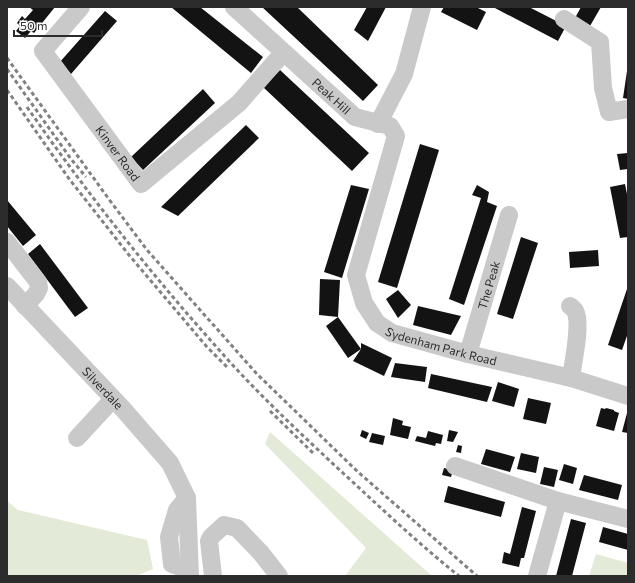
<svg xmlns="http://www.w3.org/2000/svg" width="635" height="583" viewBox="0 0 635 583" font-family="Commissioner,sans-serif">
	<rect width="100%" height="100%" fill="#fff"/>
	<!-- green -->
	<path fill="#e3ead8" d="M 270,432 L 432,576 L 345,576 L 366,548 L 265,444 Z
		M 7,501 L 18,510 L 147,540 L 153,569 L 136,576 L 7,576 Z
		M 596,554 L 628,563 L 628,576 L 589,576 Z"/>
	<!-- building -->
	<path fill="#131313" d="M 29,7 L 55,7 L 34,33 L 31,31 L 25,38 L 16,31 L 20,26 L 17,23 L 22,16 L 25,19 L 33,10 Z
		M 171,7 L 200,7 L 263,57 L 251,73 Z
		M 262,7 L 297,7 L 378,85 L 363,101 Z
		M 367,7 L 386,7 L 368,41 L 354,30 Z
		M 444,7 L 476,7 L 486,12 L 477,30 L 441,12 Z
		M 493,7 L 529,7 L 566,26 L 558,41 Z
		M 581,7 L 601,7 L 590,26 L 575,18 Z
		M 105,11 L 117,21 L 71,74 L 59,63 Z
		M 280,70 L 369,153 L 352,171 L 263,87 Z
		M 627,71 L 628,71 L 628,99 L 623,98 Z
		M 203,89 L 215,103 L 143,170 L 131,157 Z
		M 246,125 L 259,138 L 178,216 L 161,207 Z
		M 420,144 L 439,150 L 397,288 L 378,282 Z
		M 628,153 L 628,169 L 620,170 L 617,154 Z
		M 625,184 L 628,199 L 628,237 L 620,238 L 610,187 Z
		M 351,185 L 369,189 L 342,278 L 324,272 Z
		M 477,185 L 489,192 L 487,202 L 497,206 L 464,305 L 449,299 L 481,198 L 472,195 Z
		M 7,200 L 36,235 L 23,246 L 7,226 Z
		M 521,237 L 538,243 L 513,319 L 497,314 Z
		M 40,244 L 88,308 L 75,317 L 28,254 Z
		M 598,250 L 599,266 L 570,268 L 569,252 Z
		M 320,279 L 340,280 L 338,317 L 319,315 Z
		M 628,286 L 628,333 L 622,350 L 608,345 Z
		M 398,290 L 411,305 L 398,318 L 386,299 Z
		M 418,306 L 461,316 L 451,335 L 413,325 Z
		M 338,317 L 361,349 L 361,343 L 392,358 L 384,376 L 353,361 L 361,349 L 348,358 L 326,326 Z
		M 395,363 L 427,367 L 425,382 L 391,377 Z
		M 431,374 L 492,387 L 487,402 L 428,388 Z
		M 498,382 L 519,389 L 514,407 L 492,401 Z
		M 528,398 L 551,403 L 546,424 L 523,419 Z
		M 601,408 L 605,409 L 606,408 L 614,410 L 614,411 L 619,413 L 614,431 L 596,426 Z
		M 627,413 L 628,414 L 628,433 L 622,432 Z
		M 393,418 L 403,421 L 402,425 L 411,427 L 408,439 L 390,435 Z
		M 362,430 L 369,433 L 366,439 L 360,436 Z
		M 449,430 L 458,432 L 453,442 L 447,441 Z
		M 428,431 L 443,435 L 441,444 L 436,443 L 435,446 L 415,441 L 417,436 L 426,438 Z
		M 372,433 L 385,436 L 383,445 L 369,442 Z
		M 458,445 L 462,446 L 461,453 L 456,452 Z
		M 486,449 L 515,457 L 510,472 L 481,464 Z
		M 521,453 L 539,457 L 536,473 L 517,469 Z
		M 564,464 L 577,468 L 573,484 L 559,480 Z
		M 544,467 L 558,470 L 554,487 L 540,484 Z
		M 444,468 L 453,470 L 451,477 L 442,475 Z
		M 584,475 L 622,485 L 618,500 L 579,490 Z
		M 448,486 L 505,502 L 501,517 L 444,502 Z
		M 522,507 L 536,511 L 524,558 L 521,558 L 519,567 L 502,563 L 504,552 L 510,554 Z
		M 571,519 L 586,523 L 572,576 L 556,576 Z
		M 603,527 L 628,534 L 628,550 L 599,542 Z"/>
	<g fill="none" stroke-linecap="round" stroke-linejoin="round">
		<!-- minor -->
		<g stroke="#c9c9c9" stroke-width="18">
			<path id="s1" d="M 81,7 L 43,51 L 141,184 L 239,103 L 283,53"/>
			<path id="s2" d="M 234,7 L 355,117 L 390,126 L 396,136 L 356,275 L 364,303 L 377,323 L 392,333 L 468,354 L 571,378 L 628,396"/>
			<path d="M 564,19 L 600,42 L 603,88 L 609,112 L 628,109"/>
			<path d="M 378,124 L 404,74 L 422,7"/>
			<path d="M 7,242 L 38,282 L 39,288 L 36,294 L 25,306"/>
			<path id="s3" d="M 7,286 L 123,409 L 170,463 L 187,498 L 190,576"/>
			<path d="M 570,306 C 573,308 575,310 576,313 C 581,327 573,362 571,378"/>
			<path id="s4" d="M 468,354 L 509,215"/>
			<path d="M 77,438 L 113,399"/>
			<path d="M 455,466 L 558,501 L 628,519"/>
			<path d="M 187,498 L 177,510 L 169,537 L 172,564 L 189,570"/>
			<path d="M 213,576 L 209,541 L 211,537 L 224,525 L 237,528 L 261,553 L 279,576"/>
			<path d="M 537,576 L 558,501"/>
		</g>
		<!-- rail -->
		<path stroke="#818181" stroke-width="3" stroke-dasharray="4 3" stroke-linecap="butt" d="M 7,58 L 108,198 L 147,250 L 256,373 L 358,472 L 477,576
			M 7,69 L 71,159 L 86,177
			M 7,90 L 70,180 L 129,255 L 207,347 L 228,368
			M 27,107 C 86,192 151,274 220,351 C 259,395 301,434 344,474 C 382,509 419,544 459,576
			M 270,411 L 313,453"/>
	</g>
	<g text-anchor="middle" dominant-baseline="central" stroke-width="4" stroke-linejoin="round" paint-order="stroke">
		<!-- street labels -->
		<g font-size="12" fill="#2c2c2c" stroke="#fff">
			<text stroke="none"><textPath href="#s2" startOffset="132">Peak Hill</textPath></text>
			<text stroke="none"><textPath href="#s1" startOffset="185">Kinver Road</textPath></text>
			<text stroke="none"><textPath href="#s4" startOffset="72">The Peak</textPath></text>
			<text stroke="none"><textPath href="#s2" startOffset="478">Sydenham Park Road</textPath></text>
			<text stroke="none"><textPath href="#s3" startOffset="140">Silverdale</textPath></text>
		</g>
	</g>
	<!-- border -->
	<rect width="635" height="583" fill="none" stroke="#2c2c2c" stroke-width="16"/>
	<!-- scale -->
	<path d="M14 30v6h88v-6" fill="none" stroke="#2c2c2c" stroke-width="2"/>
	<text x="20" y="30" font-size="12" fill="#2c2c2c" stroke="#ffffff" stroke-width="3" paint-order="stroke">50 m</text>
</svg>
